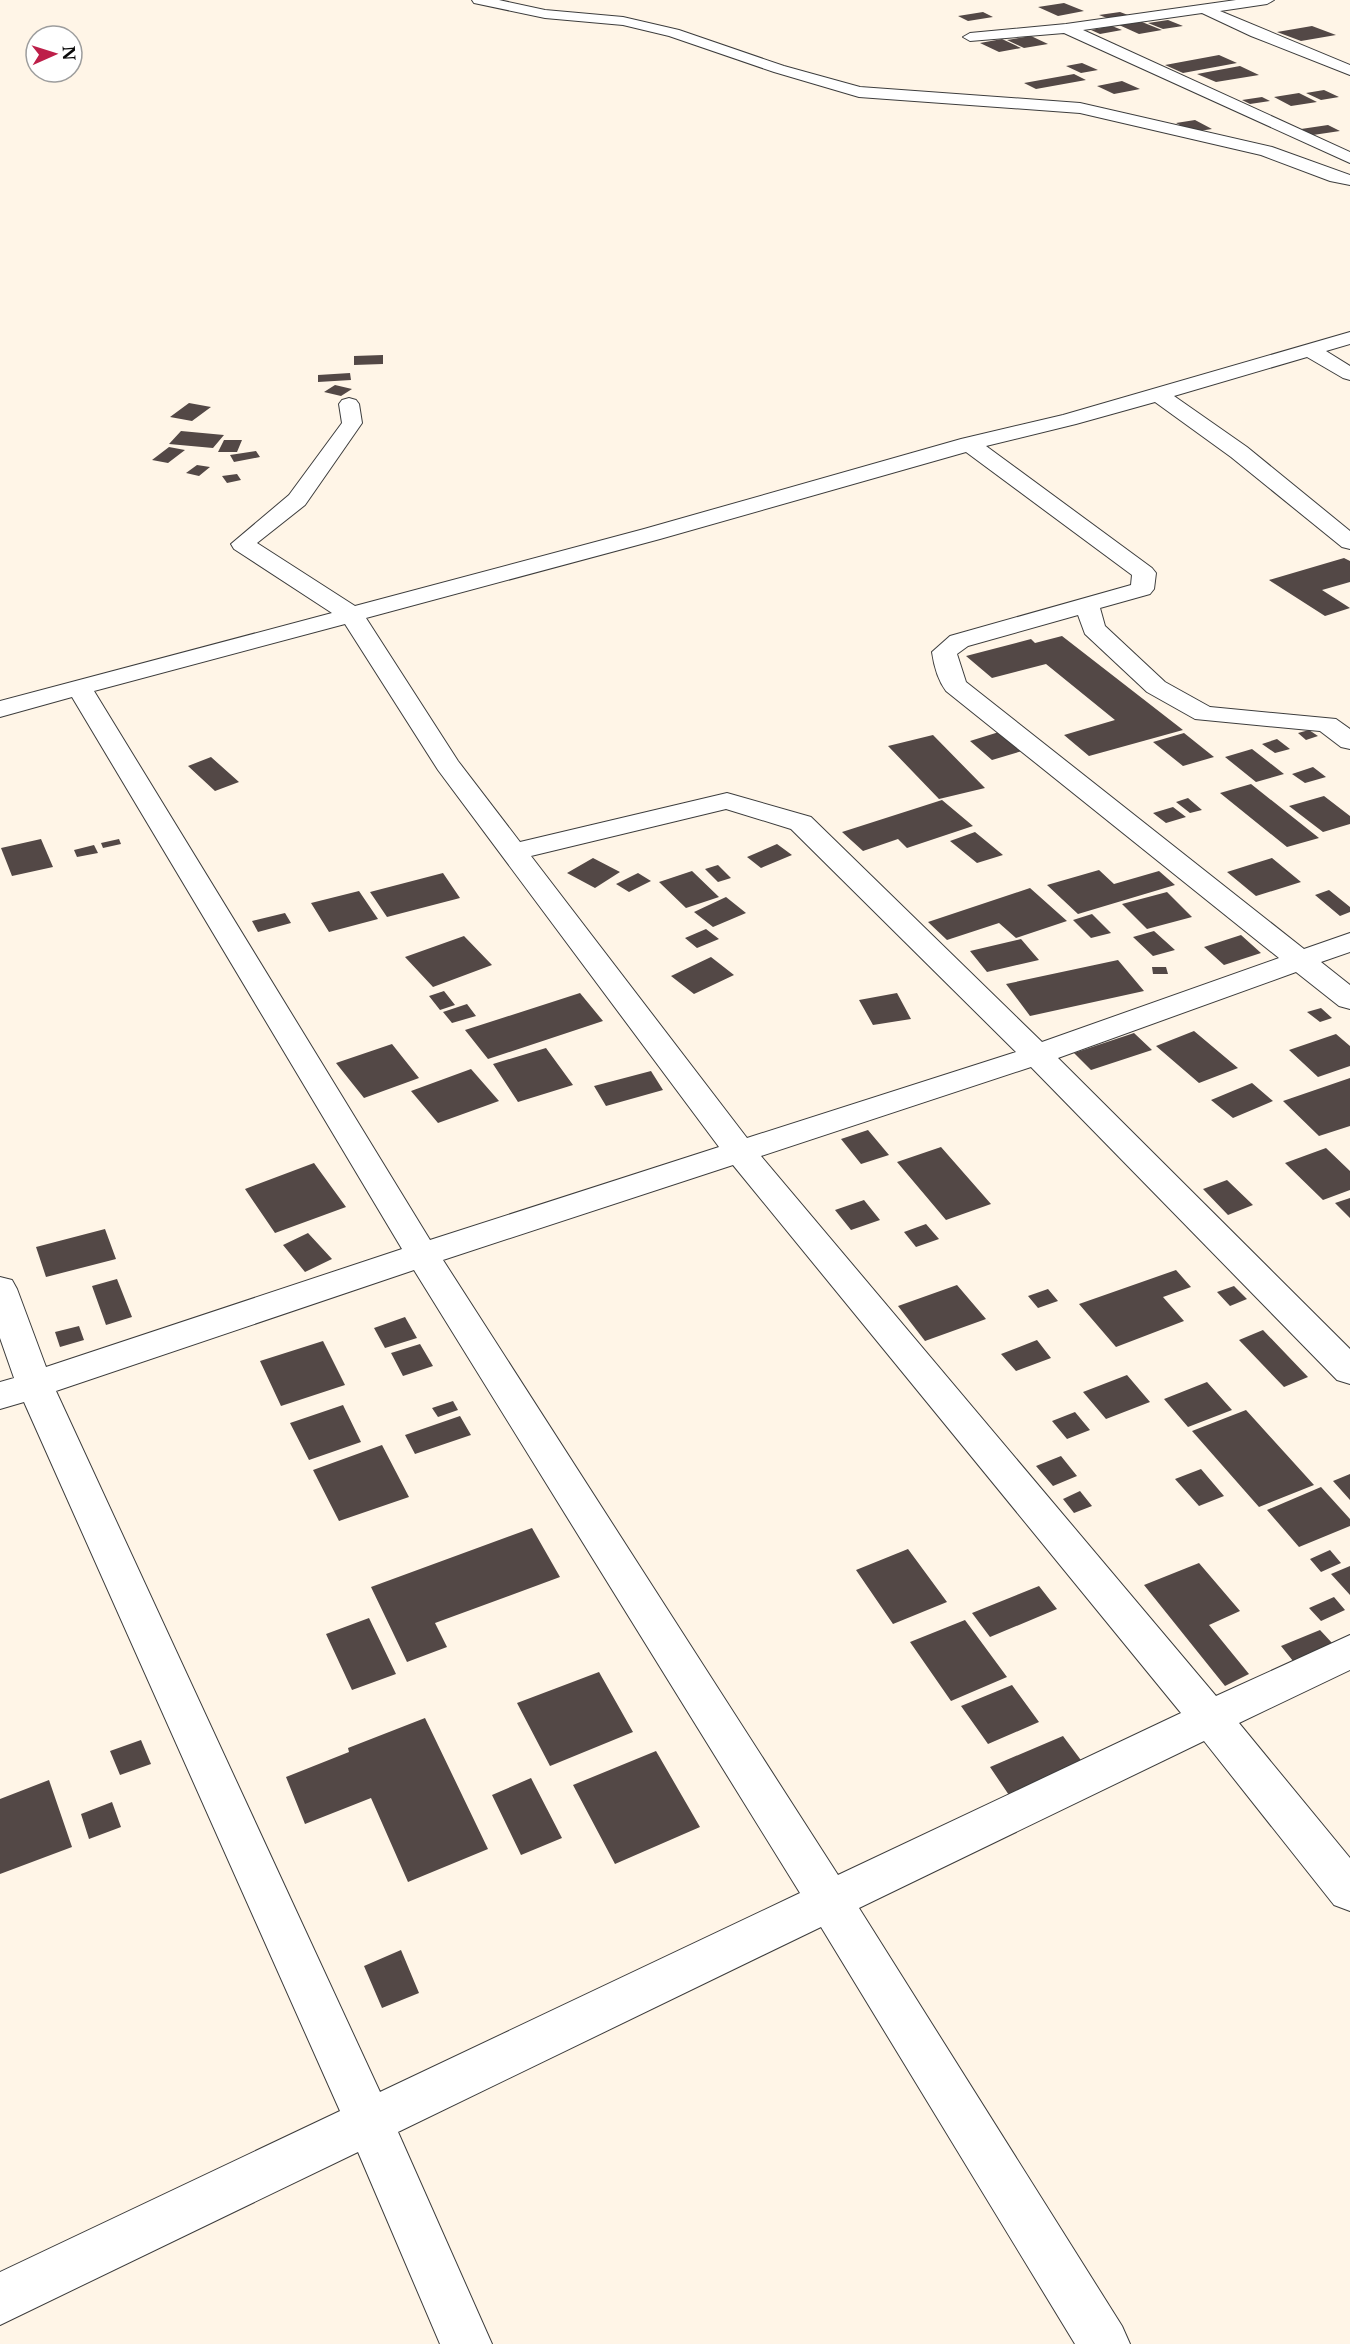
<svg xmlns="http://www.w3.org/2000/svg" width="1350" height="2344" viewBox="0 0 1350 2344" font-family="'Libre Baskerville',serif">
	<rect width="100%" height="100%" fill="#fff5e7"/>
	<!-- building -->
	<path fill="#534846" d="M 1064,3 L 1084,11 L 1058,16 L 1038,7 Z
		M 983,12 L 993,17 L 968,21 L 958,16 Z
		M 1120,12 L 1128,15 L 1107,18 L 1099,15 Z
		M 1168,20 L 1183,26 L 1163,29 L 1148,23 Z
		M 1142,22 L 1162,30 L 1139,34 L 1119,25 Z
		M 1112,26 L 1122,30 L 1100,34 L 1091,30 Z
		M 1312,26 L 1336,35 L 1301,41 L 1277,32 Z
		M 1031,36 L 1048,44 L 1024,48 L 1007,40 Z
		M 1002,39 L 1021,48 L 999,52 L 980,43 Z
		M 1219,55 L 1237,63 L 1183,73 L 1165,65 Z
		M 1082,63 L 1098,70 L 1081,73 L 1066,66 Z
		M 1240,66 L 1259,75 L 1216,82 L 1197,74 Z
		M 1074,74 L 1086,80 L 1036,89 L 1024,83 Z
		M 1122,81 L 1140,89 L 1114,94 L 1097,86 Z
		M 1324,90 L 1339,97 L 1321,100 L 1306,93 Z
		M 1299,93 L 1317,102 L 1291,106 L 1274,97 Z
		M 1262,97 L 1270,101 L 1250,104 L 1242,100 Z
		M 1195,120 L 1212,129 L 1193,132 L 1176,123 Z
		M 1328,125 L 1340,131 L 1313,135 L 1301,129 Z
		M 383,355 L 383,364 L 354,365 L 354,356 Z
		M 350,373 L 351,380 L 318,382 L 318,375 Z
		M 335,385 L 352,389 L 341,396 L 324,392 Z
		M 189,403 L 211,407 L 192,421 L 170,417 Z
		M 181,431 L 224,435 L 213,448 L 169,444 Z
		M 224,440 L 242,440 L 237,452 L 218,452 Z
		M 169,447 L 185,450 L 168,463 L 152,460 Z
		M 256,451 L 260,457 L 234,462 L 230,455 Z
		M 197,465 L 210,467 L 199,476 L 186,473 Z
		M 237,474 L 241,480 L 227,483 L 222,476 Z
		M 1344,558 L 1350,561 L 1350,582 L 1322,590 L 1350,608 L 1325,616 L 1269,580 Z
		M 1062,636 L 1183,730 L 1089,756 L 1064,735 L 1115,720 L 1046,664 L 992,678 L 966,656 L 1031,639 L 1035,643 Z
		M 1309,730 L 1318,736 L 1306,740 L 1298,733 Z
		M 999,732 L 1022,751 L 992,760 L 970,741 Z
		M 1184,733 L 1214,757 L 1183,766 L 1153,742 Z
		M 933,735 L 985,788 L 939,799 L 888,746 Z
		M 1277,739 L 1290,749 L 1275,753 L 1262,744 Z
		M 1252,749 L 1284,774 L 1256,782 L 1225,757 Z
		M 211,757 L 239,782 L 215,791 L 188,766 Z
		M 1313,767 L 1326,777 L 1305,783 L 1292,774 Z
		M 1251,784 L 1319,838 L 1287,847 L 1220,793 Z
		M 1324,796 L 1350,816 L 1350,824 L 1323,832 L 1289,806 Z
		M 1188,798 L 1202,810 L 1190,813 L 1176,802 Z
		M 942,800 L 973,826 L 907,848 L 898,839 L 863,851 L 842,832 Z
		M 1173,807 L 1186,817 L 1166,823 L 1153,813 Z
		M 975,832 L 1003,855 L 977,863 L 950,841 Z
		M 41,839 L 53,867 L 12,876 L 1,848 Z
		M 119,839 L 121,844 L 103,848 L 101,843 Z
		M 777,844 L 792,855 L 761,868 L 747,857 Z
		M 94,845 L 98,853 L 77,857 L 74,850 Z
		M 593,858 L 620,872 L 595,888 L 567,873 Z
		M 1272,858 L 1301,882 L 1256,896 L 1227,872 Z
		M 718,865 L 731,878 L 718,882 L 705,869 Z
		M 1099,870 L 1114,884 L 1159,871 L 1175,885 L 1078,914 L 1047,885 Z
		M 692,871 L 719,897 L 686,908 L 659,882 Z
		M 443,873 L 460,898 L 387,917 L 370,892 Z
		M 638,873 L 651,881 L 629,892 L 616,884 Z
		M 1030,888 L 1067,921 L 1016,938 L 999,923 L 947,940 L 928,922 Z
		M 1329,890 L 1350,907 L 1350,912 L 1340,916 L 1315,895 Z
		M 359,891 L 378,919 L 329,932 L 311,903 Z
		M 1167,892 L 1192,917 L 1147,929 L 1122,904 Z
		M 726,897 L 746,913 L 713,927 L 694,912 Z
		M 285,913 L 291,923 L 258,932 L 252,921 Z
		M 1092,914 L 1111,933 L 1091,938 L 1073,920 Z
		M 706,929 L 719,939 L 697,948 L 685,938 Z
		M 1154,931 L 1175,950 L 1153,956 L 1133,937 Z
		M 1241,935 L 1261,953 L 1224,965 L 1204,947 Z
		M 464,936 L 492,965 L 433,987 L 405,957 Z
		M 1021,939 L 1039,960 L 987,972 L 970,951 Z
		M 711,957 L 734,975 L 694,994 L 671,976 Z
		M 1118,960 L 1144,991 L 1030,1016 L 1006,984 Z
		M 1152,967 L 1166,967 L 1168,974 L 1153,974 Z
		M 444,991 L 455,1005 L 440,1010 L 429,996 Z
		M 580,993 L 603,1021 L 488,1059 L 465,1030 Z
		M 897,993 L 911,1019 L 873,1025 L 859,1000 Z
		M 467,1004 L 476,1016 L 452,1023 L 443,1012 Z
		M 1321,1008 L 1332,1018 L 1320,1022 L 1307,1012 Z
		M 1194,1031 L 1238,1068 L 1199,1083 L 1156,1046 Z
		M 1134,1033 L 1152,1050 L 1091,1070 L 1074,1053 Z
		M 1336,1034 L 1350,1046 L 1350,1066 L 1318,1077 L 1289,1050 Z
		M 392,1044 L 419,1078 L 364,1098 L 336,1063 Z
		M 546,1048 L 573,1085 L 518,1102 L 493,1064 Z
		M 471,1069 L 499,1101 L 438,1123 L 411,1091 Z
		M 651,1071 L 663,1090 L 606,1106 L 594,1086 Z
		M 1350,1078 L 1350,1126 L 1319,1136 L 1283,1101 Z
		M 1252,1083 L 1273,1101 L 1233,1118 L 1211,1100 Z
		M 868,1130 L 889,1155 L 861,1164 L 841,1139 Z
		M 941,1147 L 991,1204 L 946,1220 L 897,1162 Z
		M 1326,1148 L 1350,1171 L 1350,1190 L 1323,1200 L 1285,1163 Z
		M 314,1163 L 346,1207 L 275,1233 L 245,1189 Z
		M 1227,1180 L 1253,1205 L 1228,1215 L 1203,1189 Z
		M 1350,1198 L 1350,1218 L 1335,1203 Z
		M 864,1200 L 880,1220 L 851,1230 L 835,1210 Z
		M 926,1224 L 939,1239 L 916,1247 L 904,1232 Z
		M 105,1229 L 116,1259 L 46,1277 L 36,1247 Z
		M 308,1233 L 332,1259 L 305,1272 L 283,1245 Z
		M 1176,1270 L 1191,1287 L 1163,1297 L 1184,1321 L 1116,1347 L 1079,1304 Z
		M 117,1279 L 132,1317 L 106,1325 L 92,1286 Z
		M 957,1285 L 986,1319 L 925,1341 L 898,1306 Z
		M 1234,1286 L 1247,1299 L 1230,1306 L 1217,1292 Z
		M 1048,1289 L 1058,1301 L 1038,1308 L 1028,1296 Z
		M 405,1317 L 417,1338 L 385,1348 L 374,1328 Z
		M 79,1326 L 84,1340 L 60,1347 L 55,1332 Z
		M 1263,1330 L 1308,1377 L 1284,1387 L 1239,1340 Z
		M 1037,1340 L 1051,1358 L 1016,1371 L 1001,1354 Z
		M 323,1341 L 345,1385 L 281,1406 L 260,1361 Z
		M 420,1344 L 433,1366 L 403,1376 L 391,1353 Z
		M 1127,1375 L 1150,1402 L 1106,1419 L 1083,1392 Z
		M 1207,1382 L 1232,1410 L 1188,1427 L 1164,1399 Z
		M 453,1401 L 458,1410 L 438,1417 L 432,1408 Z
		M 343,1405 L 361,1442 L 309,1460 L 290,1423 Z
		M 1246,1410 L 1314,1485 L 1259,1507 L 1192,1431 Z
		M 1075,1412 L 1090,1430 L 1067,1439 L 1052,1421 Z
		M 460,1416 L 471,1435 L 415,1454 L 405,1435 Z
		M 382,1445 L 409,1497 L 339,1521 L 313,1470 Z
		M 1061,1456 L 1077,1476 L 1053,1486 L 1036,1466 Z
		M 1201,1469 L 1224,1496 L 1199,1506 L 1175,1479 Z
		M 1350,1474 L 1350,1500 L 1333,1481 Z
		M 1321,1487 L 1350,1519 L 1350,1526 L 1299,1547 L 1267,1510 Z
		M 1080,1491 L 1092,1506 L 1074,1513 L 1063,1499 Z
		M 532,1528 L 560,1577 L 435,1623 L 447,1647 L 407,1662 L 371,1587 Z
		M 908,1549 L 947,1602 L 893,1624 L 856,1570 Z
		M 1330,1550 L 1341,1563 L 1321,1572 L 1310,1559 Z
		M 1199,1563 L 1240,1611 L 1209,1625 L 1249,1674 L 1225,1686 L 1144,1585 Z
		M 1350,1566 L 1350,1595 L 1331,1574 Z
		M 1039,1586 L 1057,1609 L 990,1637 L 972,1613 Z
		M 1334,1597 L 1345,1610 L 1321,1621 L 1309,1608 Z
		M 369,1618 L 396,1674 L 352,1690 L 326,1634 Z
		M 965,1620 L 1007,1677 L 951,1701 L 910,1642 Z
		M 1320,1630 L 1333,1644 L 1293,1661 L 1281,1646 Z
		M 599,1672 L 633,1732 L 550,1766 L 517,1703 Z
		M 1012,1685 L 1039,1722 L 988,1744 L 961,1706 Z
		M 425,1718 L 488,1849 L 408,1882 L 371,1798 L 305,1824 L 286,1777 L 349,1752 L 348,1748 Z
		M 1063,1736 L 1089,1771 L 1015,1804 L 990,1767 Z
		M 141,1740 L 151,1764 L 120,1775 L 110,1751 Z
		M 656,1751 L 700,1827 L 615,1864 L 573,1785 Z
		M 531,1778 L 562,1838 L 521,1855 L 492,1795 Z
		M 49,1780 L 72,1847 L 0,1874 L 0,1799 Z
		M 112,1802 L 121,1827 L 89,1839 L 81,1814 Z
		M 401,1950 L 419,1993 L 382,2008 L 364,1966 Z"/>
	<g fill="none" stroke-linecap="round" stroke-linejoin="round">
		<!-- minor casing -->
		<g stroke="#3d3d3d" stroke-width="2">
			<path id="minor" d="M 472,0 L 499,0 L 545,10 L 623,17 L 679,30 L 784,66 L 860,87 L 1080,103 L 1272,147 L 1350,175 L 1350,185 L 1330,181 L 1261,155 L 1080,113 L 859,97 L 774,72 L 669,36 L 623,25 L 545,18 L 474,3 Z
				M 1236,0 L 1274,0 L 1267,4 L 1220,11 L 1350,65 L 1350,75 L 1251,36 L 1202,13 L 1083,30 L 1350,152 L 1350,163 L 1064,33 L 970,41 L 963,37 L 970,33 L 1066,24 Z
				M 1350,332 L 1350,344 L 1326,351 L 1350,366 L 1350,380 L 1343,378 L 1307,357 L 1174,396 L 1247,447 L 1350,531 L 1350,549 L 1342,547 L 1231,457 L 1155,402 L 1076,424 L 986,446 L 1152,568 L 1156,573 L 1154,589 L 1150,594 L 1100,608 L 1105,626 L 1165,682 L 1210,707 L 1336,719 L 1350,729 L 1350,749 L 1341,747 L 1320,731 L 1195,719 L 1147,692 L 1085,634 L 1078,615 L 968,646 L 957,654 L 966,682 L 1304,949 L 1350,933 L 1350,952 L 1321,962 L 1350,985 L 1350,1009 L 1339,1006 L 1296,972 L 1058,1058 L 1350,1349 L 1350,1384 L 1337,1380 L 1031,1067 L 761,1156 L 1216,1696 L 1350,1635 L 1350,1670 L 1239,1723 L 1350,1858 L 1350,1911 L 1334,1905 L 1204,1741 L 859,1908 L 1122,2326 L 1130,2344 L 1075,2344 L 821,1927 L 398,2132 L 492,2344 L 440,2344 L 358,2152 L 0,2325 L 0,2272 L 340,2111 L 24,1402 L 0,1409 L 0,1382 L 14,1378 L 0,1338 L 0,1277 L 12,1280 L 17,1289 L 46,1367 L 402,1249 L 72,697 L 0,717 L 0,701 L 332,613 L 234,549 L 231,544 L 289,495 L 342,423 L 339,404 L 342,400 L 349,398 L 356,400 L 359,404 L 362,423 L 305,505 L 257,543 L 355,606 L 644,529 L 961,439 L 1063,415 ZM 966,452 L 1132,575 L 1131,585 L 950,636 L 932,652 C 934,666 938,680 946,691 L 1279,958 L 1042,1042 L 811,817 L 727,793 L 520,842 L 458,761 L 366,618 L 660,539 ZM 345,624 L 438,770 L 719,1147 L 430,1240 L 94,691 ZM 726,809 L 791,829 L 1016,1052 L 747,1138 L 531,856 ZM 733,1165 L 1181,1713 L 838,1875 L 443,1260 ZM 414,1270 L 800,1893 L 380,2092 L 56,1391 Z"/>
		</g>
		<!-- minor -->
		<use href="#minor" fill="#fff" fill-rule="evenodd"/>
	</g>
	<!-- north arrow -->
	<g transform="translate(54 54) rotate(87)"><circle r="28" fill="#ffffff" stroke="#9d9d9d" stroke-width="1.5"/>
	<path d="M0-4.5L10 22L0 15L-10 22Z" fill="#bd1f49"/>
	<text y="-9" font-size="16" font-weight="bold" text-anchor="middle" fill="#0a0a0a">N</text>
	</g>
</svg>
